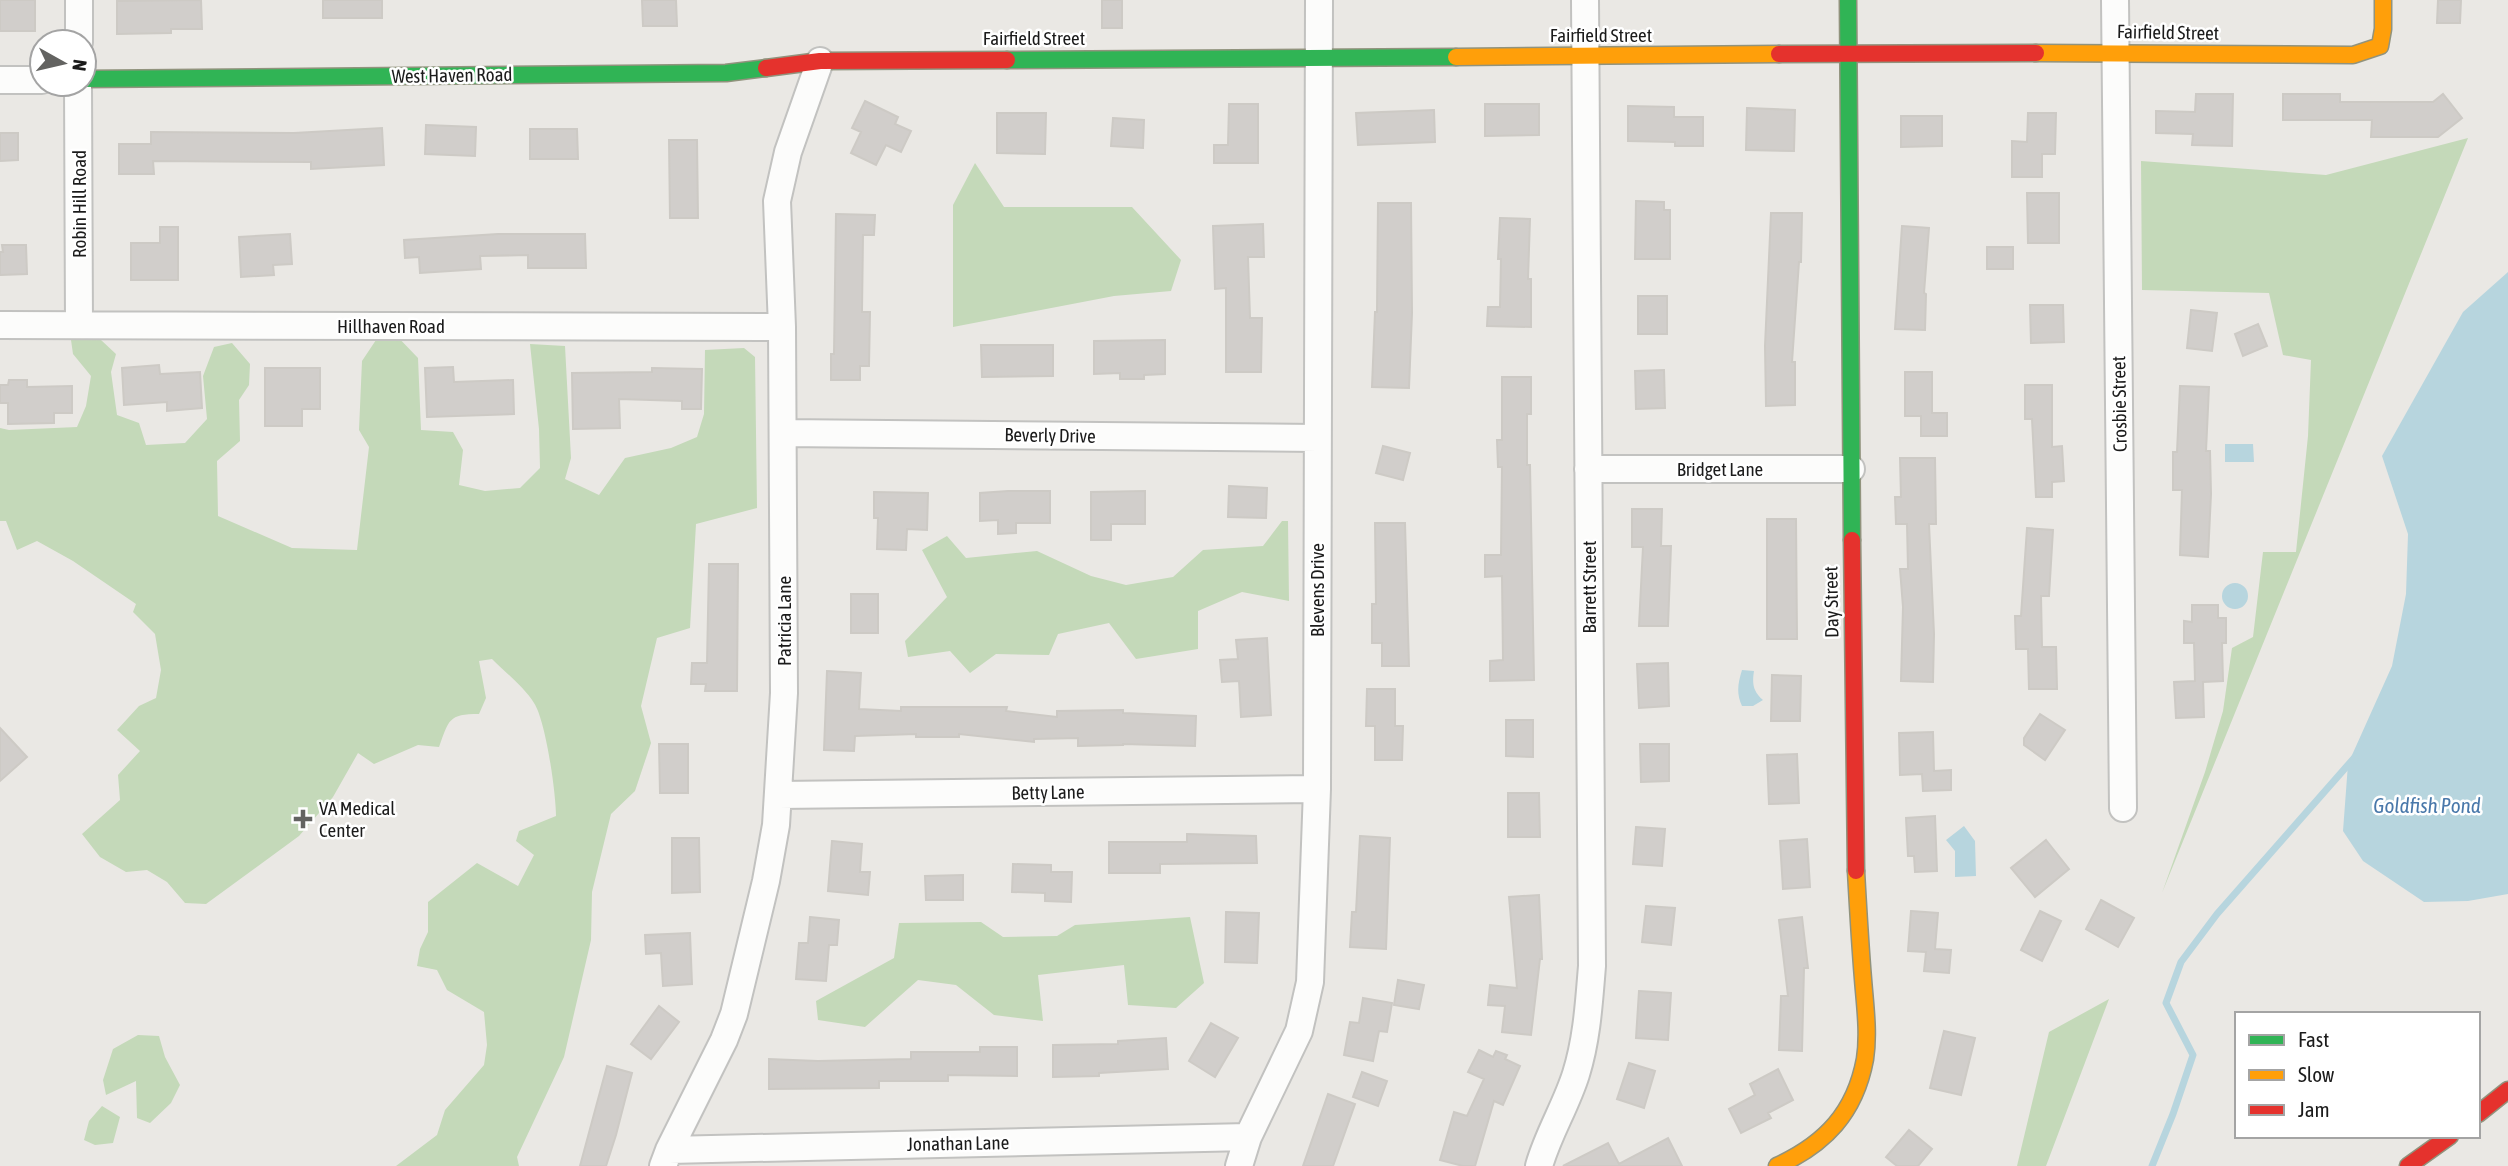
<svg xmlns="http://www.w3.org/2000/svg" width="2508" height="1166" viewBox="0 0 2508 1166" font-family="'Asap Condensed',sans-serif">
	<rect width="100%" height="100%" fill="#eae8e4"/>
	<!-- forest -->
	<path fill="#c4d9b9" d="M 2468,138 L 2162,893 L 2205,772 L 2223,711 L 2232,648 L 2253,637 L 2263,552 L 2296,552 L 2308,436 L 2311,360 L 2283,355 L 2269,293 L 2142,290 L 2141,161 L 2326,175 Z
		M 975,163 L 1004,207 L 1132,207 L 1181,260 L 1171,291 L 1114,296 L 953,327 L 953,205 Z
		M 393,332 L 418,358 L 421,430 L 453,432 L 463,450 L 459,485 L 485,491 L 520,488 L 540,468 L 539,429 L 530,344 L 565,346 L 571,458 L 565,479 L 599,495 L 625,458 L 671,448 L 697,437 L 704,414 L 705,350 L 744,348 L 755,357 L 757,508 L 696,524 L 690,628 L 657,638 L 641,706 L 651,743 L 635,791 L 611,814 L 592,892 L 591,940 L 564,1057 L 517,1157 L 519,1166 L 396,1166 L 437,1135 L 445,1110 L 484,1065 L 487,1045 L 484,1012 L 447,990 L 437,970 L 417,966 L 420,949 L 428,932 L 428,902 L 477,863 L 518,886 L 534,855 L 516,841 L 519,831 L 556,816 C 556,794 546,721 534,703 C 524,687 506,673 492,659 L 479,661 L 486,698 L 479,714 C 448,714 449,720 439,747 L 418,745 L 374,764 L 358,753 L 333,797 L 299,836 L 206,904 L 185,903 L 167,882 L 147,870 L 126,872 L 100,857 L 82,834 L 120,800 L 118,775 L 140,751 L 117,730 L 139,706 L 156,698 L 161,670 L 155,634 L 133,612 L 136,604 L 73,561 L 37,541 L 17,550 L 6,521 L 0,521 L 0,428 L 9,430 L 77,427 L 86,406 L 91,376 L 73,354 L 71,340 L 101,340 L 116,354 L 111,372 L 117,415 L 139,423 L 146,445 L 185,443 L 207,419 L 203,376 L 214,347 L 232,343 L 250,364 L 249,385 L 239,400 L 240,441 L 217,461 L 218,516 L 292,548 L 357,550 L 369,447 L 359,430 L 362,361 L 380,334 Z
		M 1282,521 L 1288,521 L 1289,601 L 1242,592 L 1198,611 L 1198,649 L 1136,659 L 1109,623 L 1058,634 L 1049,655 L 996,654 L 970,673 L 950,651 L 908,657 L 905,641 L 947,597 L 922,550 L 947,536 L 966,558 L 1037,551 L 1091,576 L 1126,585 L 1173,577 L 1203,550 L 1263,546 Z
		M 1190,917 L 1204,983 L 1176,1008 L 1128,1005 L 1124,965 L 1038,975 L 1043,1021 L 994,1015 L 956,985 L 918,980 L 865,1027 L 818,1020 L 816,1001 L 894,958 L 899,923 L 981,922 L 1003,937 L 1057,936 L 1075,925 Z
		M 2109,999 L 2046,1166 L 2017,1166 L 2049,1032 Z
		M 138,1035 L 159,1036 L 165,1057 L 180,1085 L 171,1103 L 150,1123 L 137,1118 L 136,1081 L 106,1095 L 103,1080 L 113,1049 Z
		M 102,1106 L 120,1117 L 113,1143 L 95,1145 L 84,1140 L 89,1121 Z"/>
	<!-- water -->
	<path fill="#b7d5de" d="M 2508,272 L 2508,894 L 2468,901 L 2424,902 L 2363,861 L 2343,831 L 2348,764 L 2392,666 L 2406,594 L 2408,534 L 2382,456 L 2463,312 Z
		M 2225,444 L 2253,444 L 2254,462 L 2225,462 Z
		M2222 596a13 13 0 1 1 26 0a13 13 0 1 1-26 0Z
		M 1742,670 L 1754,671 C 1752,684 1753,691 1763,700 L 1753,706 L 1742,706 C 1736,693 1738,683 1742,670 Z
		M 1964,826 L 1975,841 L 1976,876 L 1955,877 L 1955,851 L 1946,840 Z"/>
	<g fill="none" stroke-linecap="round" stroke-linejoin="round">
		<!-- stream -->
		<path stroke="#b7d5de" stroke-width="7" d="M 2152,1166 L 2173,1114 L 2193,1055 L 2166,1003 L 2181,962 L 2217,914 L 2355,757"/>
	</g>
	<!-- building -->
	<path fill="#d1cecb" stroke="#cdcac5" stroke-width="2" d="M 0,0 L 35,0 L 35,31 L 0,31 Z
		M 201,0 L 202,29 L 171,29 L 171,33 L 117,34 L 117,1 Z
		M 323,0 L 382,0 L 382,18 L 323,18 Z
		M 642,0 L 676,0 L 677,26 L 643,26 Z
		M 1102,0 L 1122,0 L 1122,28 L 1102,28 Z
		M 2438,0 L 2461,0 L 2460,23 L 2437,23 Z
		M 2196,94 L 2233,94 L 2232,146 L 2192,145 L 2193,134 L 2156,133 L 2156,111 L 2195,112 Z
		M 2283,94 L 2340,94 L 2340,102 L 2433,102 L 2443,94 L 2462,118 L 2438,137 L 2371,137 L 2372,120 L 2283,120 Z
		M 865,101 L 898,117 L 895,124 L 911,131 L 901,152 L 886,145 L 876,165 L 851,153 L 861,132 L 852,128 Z
		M 1229,104 L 1258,104 L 1258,163 L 1214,163 L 1214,145 L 1228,145 Z
		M 1485,104 L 1539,104 L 1539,135 L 1485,136 Z
		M 1628,106 L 1674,107 L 1674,117 L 1703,117 L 1703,146 L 1675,146 L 1675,142 L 1628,141 Z
		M 1747,108 L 1795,110 L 1794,151 L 1746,150 Z
		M 1434,110 L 1435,142 L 1358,145 L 1356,113 Z
		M 997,113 L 1046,113 L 1045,154 L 997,153 Z
		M 2028,113 L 2056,113 L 2055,154 L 2042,154 L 2042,177 L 2012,177 L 2012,141 L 2027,142 Z
		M 1901,116 L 1942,116 L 1942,146 L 1901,147 Z
		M 1113,118 L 1144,120 L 1143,148 L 1111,146 Z
		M 426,125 L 476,127 L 475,156 L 425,154 Z
		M 382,128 L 384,165 L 311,169 L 311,162 L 153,161 L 154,174 L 119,174 L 119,144 L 151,144 L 151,132 L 294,133 Z
		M 530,129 L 577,129 L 578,159 L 530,159 Z
		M 0,133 L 18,133 L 18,160 L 0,161 Z
		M 669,140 L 697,140 L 698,218 L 670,218 Z
		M 2027,193 L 2059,193 L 2059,243 L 2028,243 Z
		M 1636,201 L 1664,202 L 1664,210 L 1670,210 L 1670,259 L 1635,259 Z
		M 1378,203 L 1411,203 L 1412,313 L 1409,388 L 1372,387 L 1375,312 L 1377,312 Z
		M 1771,213 L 1802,213 L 1801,262 L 1799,262 L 1792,362 L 1795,362 L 1795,405 L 1766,406 L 1765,346 Z
		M 836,214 L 875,215 L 874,235 L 863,235 L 862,312 L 870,312 L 869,366 L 860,366 L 860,380 L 831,380 L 831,354 L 834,354 Z
		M 1500,218 L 1530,219 L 1528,279 L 1531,279 L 1531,327 L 1487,326 L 1488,307 L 1500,307 L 1501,259 L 1498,259 Z
		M 1263,224 L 1264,257 L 1248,257 L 1250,318 L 1262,318 L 1261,372 L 1226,372 L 1226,288 L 1215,289 L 1213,226 Z
		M 1902,226 L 1929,228 L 1924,293 L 1926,294 L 1925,330 L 1895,329 Z
		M 160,227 L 178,227 L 178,280 L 131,280 L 131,243 L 160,243 Z
		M 290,234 L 292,264 L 273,265 L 274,275 L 241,277 L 239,237 Z
		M 498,234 L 585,234 L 586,268 L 528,268 L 528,255 L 480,256 L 481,269 L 420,273 L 419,257 L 405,258 L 404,240 Z
		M 2,245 L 26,245 L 27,274 L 0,275 L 0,252 L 3,252 Z
		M 1987,247 L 2013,247 L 2013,269 L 1987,269 Z
		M 1638,296 L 1667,296 L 1667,334 L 1638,334 Z
		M 2030,305 L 2063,305 L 2064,342 L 2031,343 Z
		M 2191,310 L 2217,313 L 2212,351 L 2187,348 Z
		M 2258,324 L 2267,346 L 2243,356 L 2235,334 Z
		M 1165,340 L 1165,374 L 1144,375 L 1144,379 L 1120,379 L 1120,373 L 1094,374 L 1094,341 Z
		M 981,345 L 1053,345 L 1053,376 L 982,377 Z
		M 159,365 L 160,374 L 200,372 L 202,408 L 167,411 L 167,402 L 124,405 L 122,368 Z
		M 453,367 L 454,382 L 513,380 L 514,414 L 427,417 L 425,368 Z
		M 265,368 L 320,368 L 320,409 L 302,409 L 302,426 L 265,426 Z
		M 652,368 L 702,369 L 701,409 L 682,409 L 682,401 L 619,399 L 620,428 L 573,429 L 572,373 L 652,372 Z
		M 1664,370 L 1665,408 L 1636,409 L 1635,371 Z
		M 1905,372 L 1932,372 L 1932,413 L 1947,413 L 1947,436 L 1921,436 L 1921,416 L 1905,416 Z
		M 1502,377 L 1531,377 L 1531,414 L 1527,414 L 1527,465 L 1530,465 L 1534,680 L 1490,681 L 1490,661 L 1503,660 L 1502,576 L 1485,577 L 1485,555 L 1501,555 L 1502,467 L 1498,467 L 1497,440 L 1502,440 Z
		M 9,380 L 27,380 L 27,387 L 72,386 L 72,413 L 54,413 L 54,423 L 8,424 L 8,403 L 0,403 L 0,385 L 8,385 Z
		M 2025,385 L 2052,385 L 2052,447 L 2062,446 L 2064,481 L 2052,482 L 2052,497 L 2036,497 L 2032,419 L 2025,419 Z
		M 2180,386 L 2209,387 L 2206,451 L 2210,451 L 2211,494 L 2208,557 L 2180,555 L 2182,490 L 2173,490 L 2173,452 L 2177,452 Z
		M 1383,446 L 1410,453 L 1403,480 L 1376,473 Z
		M 1900,458 L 1935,458 L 1936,524 L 1929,524 L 1934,634 L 1933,682 L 1901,681 L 1903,607 L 1900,569 L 1908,569 L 1907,524 L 1896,524 L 1895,497 L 1901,497 Z
		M 1229,486 L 1267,488 L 1266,518 L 1228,517 Z
		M 1008,491 L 1050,491 L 1050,523 L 1016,523 L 1016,533 L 998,534 L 998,520 L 980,521 L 980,493 Z
		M 1145,491 L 1145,524 L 1111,524 L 1111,540 L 1091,540 L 1091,492 Z
		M 874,492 L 928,493 L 927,530 L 907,529 L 906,550 L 877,549 L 878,518 L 874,518 Z
		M 1632,509 L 1662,509 L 1661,546 L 1671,546 L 1668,626 L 1639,626 L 1643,547 L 1632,547 Z
		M 1767,519 L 1796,519 L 1797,639 L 1767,639 Z
		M 1375,523 L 1405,523 L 1409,666 L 1382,666 L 1382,643 L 1372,643 L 1372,604 L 1376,604 Z
		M 2027,528 L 2053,530 L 2049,596 L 2041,596 L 2042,647 L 2056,647 L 2057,689 L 2029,689 L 2028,649 L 2016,649 L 2015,616 L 2021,616 Z
		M 709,564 L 738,564 L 737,691 L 705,691 L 706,684 L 691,684 L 692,663 L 707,663 Z
		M 851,594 L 878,594 L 878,633 L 851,633 Z
		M 2192,605 L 2218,605 L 2218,618 L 2226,618 L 2226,643 L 2222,643 L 2223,681 L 2203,682 L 2204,717 L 2176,718 L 2174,682 L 2195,681 L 2194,643 L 2184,643 L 2184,621 L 2192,622 Z
		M 1267,638 L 1271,715 L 1241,717 L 1239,681 L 1222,682 L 1220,660 L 1238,659 L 1236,640 Z
		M 1668,663 L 1669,706 L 1639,708 L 1637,664 Z
		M 827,671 L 861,673 L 859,709 L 901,711 L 901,707 L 1007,707 L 1006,711 L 1057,717 L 1057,711 L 1123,710 L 1123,713 L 1196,716 L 1195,746 L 1123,744 L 1123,745 L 1078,746 L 1078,738 L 1034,739 L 1034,742 L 959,734 L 959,737 L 916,737 L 916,734 L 855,736 L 854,751 L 824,750 Z
		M 1772,675 L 1801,676 L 1800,721 L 1771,721 Z
		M 1367,689 L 1395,689 L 1395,726 L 1403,726 L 1402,760 L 1375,760 L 1375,726 L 1366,726 Z
		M 2040,714 L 2065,730 L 2045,760 L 2024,745 L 2024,738 Z
		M 1506,720 L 1533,720 L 1533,757 L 1506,756 Z
		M 0,728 L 27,757 L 0,781 Z
		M 1933,732 L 1934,771 L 1951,770 L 1951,790 L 1923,791 L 1922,774 L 1900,775 L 1899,733 Z
		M 659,744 L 688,744 L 688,793 L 660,793 Z
		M 1640,744 L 1669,744 L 1669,781 L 1641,782 Z
		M 1797,754 L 1799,803 L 1769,804 L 1767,755 Z
		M 1508,793 L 1539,793 L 1540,837 L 1508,837 Z
		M 1935,816 L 1937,871 L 1915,872 L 1914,856 L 1908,856 L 1906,818 Z
		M 1636,827 L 1665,829 L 1662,866 L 1633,864 Z
		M 1187,834 L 1256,836 L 1257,863 L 1160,864 L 1160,873 L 1109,873 L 1109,842 L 1187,842 Z
		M 1360,836 L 1390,838 L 1386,949 L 1350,947 L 1352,912 L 1356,912 Z
		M 672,838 L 699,838 L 700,892 L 672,893 Z
		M 1807,839 L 1810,887 L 1783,889 L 1780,841 Z
		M 2046,840 L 2069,869 L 2035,897 L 2011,868 Z
		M 832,841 L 862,844 L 860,872 L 870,872 L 868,895 L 828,891 Z
		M 1013,864 L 1051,865 L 1051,872 L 1072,872 L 1071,902 L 1045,901 L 1045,893 L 1012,892 Z
		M 963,875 L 963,900 L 926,900 L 925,876 Z
		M 1539,895 L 1542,959 L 1540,959 L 1531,1035 L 1502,1032 L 1505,1006 L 1488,1005 L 1490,985 L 1517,988 L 1509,897 Z
		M 2101,900 L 2134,918 L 2118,947 L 2086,929 Z
		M 1646,906 L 1675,908 L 1671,945 L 1642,942 Z
		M 1911,911 L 1938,913 L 1935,949 L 1951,950 L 1949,973 L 1924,971 L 1926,952 L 1908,951 Z
		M 2040,911 L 2061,921 L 2042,961 L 2021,950 Z
		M 1226,912 L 1259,913 L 1257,963 L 1225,962 Z
		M 810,917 L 839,920 L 837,945 L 829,945 L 826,981 L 796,979 L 799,943 L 808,943 Z
		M 1802,917 L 1808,968 L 1804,968 L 1802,1051 L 1779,1050 L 1781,996 L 1788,996 L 1779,920 Z
		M 690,933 L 692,984 L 663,986 L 661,953 L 646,954 L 645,935 Z
		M 1398,980 L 1424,985 L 1419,1009 L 1394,1005 Z
		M 1639,991 L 1671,993 L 1668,1040 L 1636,1038 Z
		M 1363,998 L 1392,1003 L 1387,1032 L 1379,1031 L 1373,1061 L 1344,1055 L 1350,1022 L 1359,1023 Z
		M 659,1006 L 679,1022 L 651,1059 L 631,1044 Z
		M 1211,1023 L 1238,1038 L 1215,1077 L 1189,1061 Z
		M 1944,1031 L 1975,1038 L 1961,1095 L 1930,1088 Z
		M 1166,1038 L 1168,1069 L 1099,1073 L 1099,1076 L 1053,1077 L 1053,1045 L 1118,1044 L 1118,1041 Z
		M 980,1047 L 1017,1047 L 1017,1076 L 948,1075 L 948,1081 L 879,1081 L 879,1088 L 769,1089 L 769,1059 L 818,1061 L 911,1059 L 911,1052 L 980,1052 Z
		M 1479,1050 L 1493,1057 L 1496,1051 L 1507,1055 L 1505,1059 L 1520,1066 L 1503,1105 L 1494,1101 L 1475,1166 L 1463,1166 L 1440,1160 L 1454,1112 L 1467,1116 L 1484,1079 L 1468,1072 Z
		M 1629,1063 L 1655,1071 L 1644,1108 L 1617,1099 Z
		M 607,1066 L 632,1073 L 616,1135 L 606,1166 L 580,1166 Z
		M 1778,1069 L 1793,1100 L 1768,1113 L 1771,1118 L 1741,1133 L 1729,1109 L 1755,1095 L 1750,1084 Z
		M 1362,1072 L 1387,1081 L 1378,1106 L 1353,1097 Z
		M 1328,1094 L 1355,1104 L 1333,1166 L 1303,1166 Z
		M 1909,1130 L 1932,1149 L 1918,1166 L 1897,1166 L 1886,1157 Z
		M 1668,1138 L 1682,1166 L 1563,1166 L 1608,1143 L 1619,1164 Z"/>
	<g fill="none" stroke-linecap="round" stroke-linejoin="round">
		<!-- street casing -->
		<g stroke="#c2c2c0" stroke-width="30">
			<path id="street" d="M 79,0 L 79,42
				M 2115,0 L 2123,808
				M 0,80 L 42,80
				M 78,84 L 79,325
				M 0,325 L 782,327
				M 783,433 L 1317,438
				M 1588,469 L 1851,469
				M 779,795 L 1317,789
				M 669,1150 L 1248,1137
				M 663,1166 L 669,1150 L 724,1040 L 734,1014 L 766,881 L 776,825 L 784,693 L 782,327 L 777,201 L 788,152 L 820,61
				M 1239,1166 L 1248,1137 L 1299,1031 L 1310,982 L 1317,789 L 1319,0
				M 1539,1166 C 1548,1134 1566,1106 1576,1074 C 1587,1039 1589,1002 1592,966 L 1585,0"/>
		</g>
		<!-- fast casing -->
		<g stroke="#91937d" stroke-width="19">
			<path id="fast" d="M 1848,0 L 1852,540
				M 1007,60 L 1456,57
				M 84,79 L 726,73 L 766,68"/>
		</g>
		<!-- slow casing -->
		<g stroke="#91937d" stroke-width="19">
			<path id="slow" d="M 2036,53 L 2353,55 L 2380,46 L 2383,29 L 2383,0
				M 1456,57 L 1779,54
				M 1777,1166 C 1825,1144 1855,1113 1865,1059 C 1869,1033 1865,1005 1863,979 C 1860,943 1858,907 1856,871"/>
		</g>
		<!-- jam casing -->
		<g stroke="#91937d" stroke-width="19">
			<path id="jam" d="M 1779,54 L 2036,53
				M 766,68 L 820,61 L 1007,60
				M 1852,540 L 1856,871
				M 2478,1114 L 2508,1090
				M 2408,1166 L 2450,1136"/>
		</g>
		<!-- street -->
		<use href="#street" stroke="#fcfcfb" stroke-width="26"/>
		<!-- fast -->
		<use href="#fast" stroke="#30b455" stroke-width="16"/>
		<!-- slow -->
		<use href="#slow" stroke="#ff9f0a" stroke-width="16"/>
		<!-- jam -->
		<use href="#jam" stroke="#e5322d" stroke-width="16"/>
	</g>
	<!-- markers -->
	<path fill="#636361" stroke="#fff" stroke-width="2.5" d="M299.5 808.5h7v7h7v7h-7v7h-7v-7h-7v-7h7z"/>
	<g text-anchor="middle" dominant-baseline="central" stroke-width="5" stroke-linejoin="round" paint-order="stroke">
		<!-- street labels -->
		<g font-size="19" fill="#1b1b1b" stroke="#fff">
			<text transform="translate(2168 32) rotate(1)">Fairfield Street</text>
			<text x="1601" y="35">Fairfield Street</text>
			<text x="1034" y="38">Fairfield Street</text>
			<text transform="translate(452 75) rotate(-1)">West Haven Road</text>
			<text transform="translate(79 204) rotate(-90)">Robin Hill Road</text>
			<text x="391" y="326">Hillhaven Road</text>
			<text transform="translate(2119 404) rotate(-91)">Crosbie Street</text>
			<text transform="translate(1050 435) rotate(1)">Beverly Drive</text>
			<text x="1720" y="469">Bridget Lane</text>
			<text transform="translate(1589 587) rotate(-90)">Barrett Street</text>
			<text transform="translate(1317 590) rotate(-90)">Blevens Drive</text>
			<text transform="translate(1831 602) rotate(-91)">Day Street</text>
			<text transform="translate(784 621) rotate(-90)">Patricia Lane</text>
			<text transform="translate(1048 792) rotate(-1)">Betty Lane</text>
			<text transform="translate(958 1143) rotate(-1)">Jonathan Lane</text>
		</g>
		<!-- poi labels -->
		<g font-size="19" fill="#1b1b1b" stroke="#fff" text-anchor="start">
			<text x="319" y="808">VA Medical<tspan x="319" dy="22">Center</tspan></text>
		</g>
		<!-- water labels -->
		<g font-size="21" font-style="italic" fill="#4978aa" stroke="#fff">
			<text x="2427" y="805">Goldfish Pond</text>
		</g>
	</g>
	<!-- legend -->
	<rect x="2235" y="1012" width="245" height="126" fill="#ffffff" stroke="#a4a4a4" stroke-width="2"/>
	<rect x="2249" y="1035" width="35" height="10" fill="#30b455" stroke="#a4a4a4" stroke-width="2"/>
	<text x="2298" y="1047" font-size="21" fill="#1b1b1b">Fast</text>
	<rect x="2249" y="1070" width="35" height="10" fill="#ff9f0a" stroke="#a4a4a4" stroke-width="2"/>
	<text x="2298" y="1082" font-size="21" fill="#1b1b1b">Slow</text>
	<rect x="2249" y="1105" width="35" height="10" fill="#e5322d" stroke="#a4a4a4" stroke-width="2"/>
	<text x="2298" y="1117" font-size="21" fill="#1b1b1b">Jam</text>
	<!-- north arrow -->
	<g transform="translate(63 63) rotate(98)"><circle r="33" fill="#ffffff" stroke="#a4a4a4" stroke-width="2"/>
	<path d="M0-5L12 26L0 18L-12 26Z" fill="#636361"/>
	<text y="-10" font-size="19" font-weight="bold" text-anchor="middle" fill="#1b1b1b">N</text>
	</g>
</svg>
